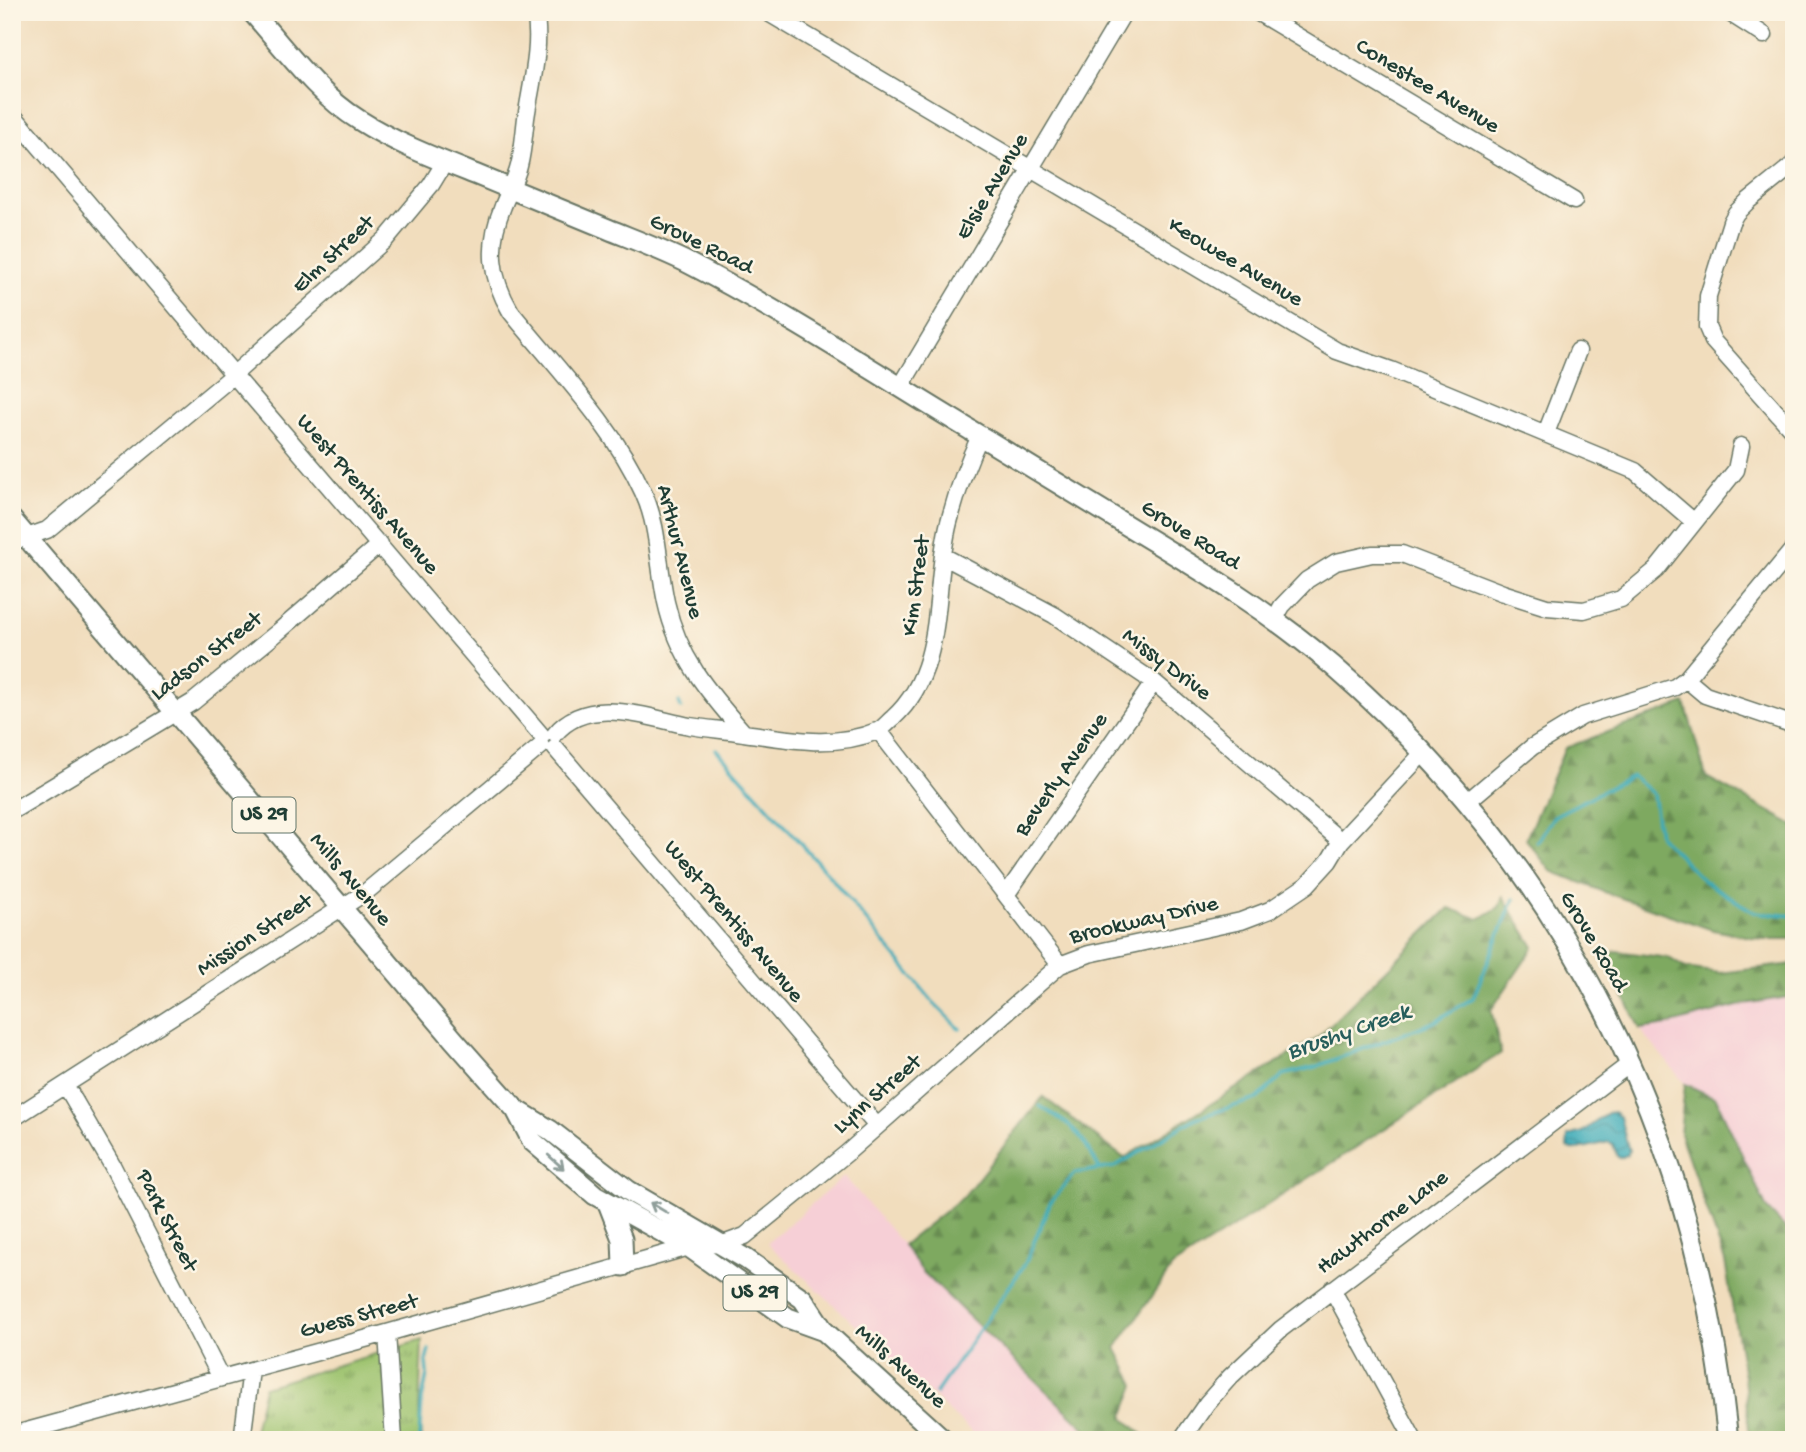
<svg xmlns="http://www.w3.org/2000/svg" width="1806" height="1452" viewBox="0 0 1806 1452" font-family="'Gochi Hand',sans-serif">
	<defs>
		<pattern id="grass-tufts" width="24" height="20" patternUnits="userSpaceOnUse" patternTransform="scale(1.75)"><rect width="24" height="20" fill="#9dc36e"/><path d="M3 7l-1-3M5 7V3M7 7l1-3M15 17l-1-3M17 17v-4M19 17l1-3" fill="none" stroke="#7fa05b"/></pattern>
		<pattern id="forest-firs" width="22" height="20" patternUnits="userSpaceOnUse" patternTransform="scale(1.75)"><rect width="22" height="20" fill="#7ea961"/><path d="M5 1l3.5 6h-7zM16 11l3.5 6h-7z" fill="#678b51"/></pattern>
		<pattern id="water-waves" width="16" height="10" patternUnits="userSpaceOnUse" patternTransform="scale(1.75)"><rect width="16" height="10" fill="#3babb9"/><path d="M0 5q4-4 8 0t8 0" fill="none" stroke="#318c97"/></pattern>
	</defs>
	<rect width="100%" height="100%" fill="#fcf5e5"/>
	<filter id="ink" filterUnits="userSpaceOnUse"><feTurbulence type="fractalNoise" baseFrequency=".0143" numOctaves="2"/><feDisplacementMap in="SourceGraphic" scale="14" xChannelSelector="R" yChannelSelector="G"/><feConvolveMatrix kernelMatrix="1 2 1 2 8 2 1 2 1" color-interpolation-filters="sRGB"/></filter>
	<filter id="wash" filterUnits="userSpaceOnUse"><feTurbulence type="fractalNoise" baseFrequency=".00686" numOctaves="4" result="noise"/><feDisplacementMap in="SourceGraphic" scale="28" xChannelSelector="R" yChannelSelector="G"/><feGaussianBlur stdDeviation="1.57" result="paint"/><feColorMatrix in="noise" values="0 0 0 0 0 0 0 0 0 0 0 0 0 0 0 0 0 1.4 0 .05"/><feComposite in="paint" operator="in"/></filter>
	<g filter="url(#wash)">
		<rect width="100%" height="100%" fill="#f1ddbd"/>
		<!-- built -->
		<path fill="#f6cfd6" d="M 1794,996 L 1794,1440 L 1750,1440 L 1744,1377 L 1725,1261 L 1680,1134 L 1685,1084 L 1640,1029 L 1667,1025 L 1745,1004 Z
			M 844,1176 L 903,1245 L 923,1272 L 1097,1440 L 980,1440 L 767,1243 Z"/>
		<!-- grass -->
		<path fill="url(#grass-tufts)" stroke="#5e8051" stroke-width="2" d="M 422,1340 L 419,1408 L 421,1440 L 252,1440 L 264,1387 Z"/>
		<!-- forest -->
		<path fill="url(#forest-firs)" stroke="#4e734a" stroke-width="2" d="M 1685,703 L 1706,777 L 1794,825 L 1794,939 L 1762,939 L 1713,930 L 1607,893 L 1551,871 L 1526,839 L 1565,748 Z
			M 1503,897 L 1534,947 L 1491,1010 L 1501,1053 L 1172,1267 L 1116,1348 L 1135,1385 L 1123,1417 L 1149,1440 L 1097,1440 L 923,1272 L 903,1245 L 964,1196 L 1043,1097 L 1124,1158 L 1318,1037 L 1449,908 L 1479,919 L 1499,907 Z
			M 1616,951 L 1669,958 L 1685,968 L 1720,973 L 1794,964 L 1794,996 L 1745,1004 L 1667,1025 L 1640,1029 L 1605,957 Z
			M 1685,1084 L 1716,1098 L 1767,1209 L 1794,1237 L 1794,1440 L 1750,1440 L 1744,1377 L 1725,1261 L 1680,1134 Z"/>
		<!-- water -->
		<path fill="url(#water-waves)" stroke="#2d7476" stroke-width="2" d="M 1614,1112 L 1620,1117 L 1629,1151 L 1627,1155 L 1620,1158 L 1617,1156 L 1613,1144 L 1609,1142 L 1574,1150 L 1567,1148 L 1568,1136 L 1582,1132 L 1608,1113 Z"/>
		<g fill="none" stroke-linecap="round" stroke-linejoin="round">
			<!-- stream -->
			<path stroke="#3babb9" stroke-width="3.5" d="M 679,703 L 681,708
				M 716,749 L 829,875 L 933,1002 L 960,1029
				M 1537,842 L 1554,816 L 1632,776 L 1653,794 L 1659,836 L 1704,881 L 1754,912 L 1794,916
				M 1040,1106 L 1069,1125 L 1083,1140 L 1100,1169
				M 936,1393 L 1025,1264 L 1050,1203 L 1075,1173 L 1114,1167 L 1196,1118 L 1257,1099 L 1283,1075 L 1315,1067 L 1434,1022 L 1473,998 L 1514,899
				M 419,1440 L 422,1400 L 427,1375 L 426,1361 L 429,1350"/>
		</g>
	</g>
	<g filter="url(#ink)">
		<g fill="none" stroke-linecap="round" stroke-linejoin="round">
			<!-- minor casing -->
			<g stroke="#687564" stroke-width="19">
				<path id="minor" d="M 535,12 C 542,45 531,85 526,118 C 524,134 523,151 519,166 C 516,179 508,193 503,206 C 487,245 490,277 511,312 C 557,369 613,425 643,492 C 659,526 658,566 666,602 C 678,657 708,692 744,733 C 788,739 834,749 877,731 C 883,729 888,722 893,718 C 948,668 932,587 949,522 C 957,492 967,463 980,436
					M 767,12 L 1337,351 L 1391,370 L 1635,471 L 1693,521
					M 1257,12 L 1574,201
					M 1728,12 L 1764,35
					M 12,114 L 230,370
					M 1794,164 L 1748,201 L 1736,213 L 1731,222 L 1708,296 L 1707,327 L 1713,341 L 1794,432
					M 240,369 L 386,239 L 431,185 L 445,162
					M 239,381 L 542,736
					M 901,386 L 1124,12
					M 1546,433 L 1578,351
					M 12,542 L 47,530 L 229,379
					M 943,556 L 1054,615 L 1154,682 L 1341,841
					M 1274,620 L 1282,606 L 1307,580 L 1336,562 L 1372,554 L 1402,554 L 1503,593 L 1547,607 L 1584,610 L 1621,599 L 1656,570 L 1736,470 L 1741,446
					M 1686,679 L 1705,695 L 1794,725
					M 879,731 L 1060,965
					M 555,734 C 588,694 648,718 690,726 C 708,729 726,730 744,733
					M 555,748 L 876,1125
					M 1468,801 L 1532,747 L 1583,716 L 1675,687 L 1686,679 L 1794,548
					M 12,811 L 193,702 L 278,632 L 380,544
					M 1006,895 L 1154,682
					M 66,1086 L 112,1165 L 221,1378
					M 12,1119 L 366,892 L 541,746
					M 1332,1289 L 1414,1440
					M 387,1333 L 394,1440
					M 12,1435 L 387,1333 L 689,1247 L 726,1243 L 745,1236 L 847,1153 L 1060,965 L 1089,954 L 1241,921 L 1270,910 L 1307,885 L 1329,861 L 1341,841 L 1423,753
					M 242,1440 L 251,1370
					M 1181,1440 L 1207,1403 L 1230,1377 L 1281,1329 L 1631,1063"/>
			</g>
			<!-- major casing -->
			<g stroke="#687564" stroke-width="23">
				<path id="major" d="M 252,12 C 285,49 317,94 359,120 C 395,143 437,159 477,175 C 521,193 564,211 608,229 C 635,240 662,250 688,263 C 791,316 888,381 987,440 C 1037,470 1086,501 1136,531 C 1204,572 1272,613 1333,666 C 1566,867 1697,1135 1728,1440
					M 12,520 L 454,1040 L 516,1110 L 532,1141 L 595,1195 L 689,1247 L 788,1318 L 824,1331
					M 517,1110 L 550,1130 L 629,1191 L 746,1259 L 803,1299 L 824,1331 L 944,1440
					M 608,1203 L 622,1239 L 623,1266"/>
			</g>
			<!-- minor -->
			<use href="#minor" stroke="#fff" stroke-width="16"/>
			<!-- major -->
			<use href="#major" stroke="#fff" stroke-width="19"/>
		</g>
		<!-- one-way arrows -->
		<defs><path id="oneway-shaft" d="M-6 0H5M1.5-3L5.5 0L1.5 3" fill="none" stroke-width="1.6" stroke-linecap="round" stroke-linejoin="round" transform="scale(1.75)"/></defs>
		<g stroke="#8f9e9a">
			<use href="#oneway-shaft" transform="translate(556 1162) rotate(42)"/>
			<use href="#oneway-shaft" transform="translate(659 1208) rotate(-149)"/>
		</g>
	</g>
	<g text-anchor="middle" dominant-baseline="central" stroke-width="5" stroke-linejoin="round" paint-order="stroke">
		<!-- shield labels -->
		<g fill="#fcf5e5" stroke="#617469" stroke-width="2">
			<rect x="232.5" y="797.5" width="63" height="35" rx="5"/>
			<rect x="723.5" y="1275.5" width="63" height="35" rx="5"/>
		</g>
		<g font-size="21" font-weight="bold" fill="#1f3d34">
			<text x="264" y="815">US 29</text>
			<text x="755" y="1293">US 29</text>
		</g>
		<!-- street labels -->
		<g font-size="23" fill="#1f3d34" stroke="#fcf5e5">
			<text transform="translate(1427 87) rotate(31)">Conestee Avenue</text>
			<text transform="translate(993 187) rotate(-59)">Elsie Avenue</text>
			<text transform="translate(701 245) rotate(26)">Grove Road</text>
			<text transform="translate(334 255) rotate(-43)">Elm Street</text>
			<text transform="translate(1235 263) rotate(31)">Keowee Avenue</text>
			<text transform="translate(367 495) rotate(49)">West Prentiss Avenue</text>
			<text transform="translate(1190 536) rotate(32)">Grove Road</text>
			<text transform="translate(679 552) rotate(76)">Arthur Avenue</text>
			<text transform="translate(917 586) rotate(-82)">Kim Street</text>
			<text transform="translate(207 657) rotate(-37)">Ladson Street</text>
			<text transform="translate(1166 665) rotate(37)">Missy Drive</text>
			<text transform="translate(1062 775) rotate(-55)">Beverly Avenue</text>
			<text transform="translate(350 880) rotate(50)">Mills Avenue</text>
			<text transform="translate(1144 921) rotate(-13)">Brookway Drive</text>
			<text transform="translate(733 922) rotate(50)">West Prentiss Avenue</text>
			<text transform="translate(255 936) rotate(-33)">Mission Street</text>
			<text transform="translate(1593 942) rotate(59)">Grove Road</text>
			<text transform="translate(878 1095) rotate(-41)">Lynn Street</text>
			<text transform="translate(166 1221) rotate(63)">Park Street</text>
			<text transform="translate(1383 1223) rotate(-37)">Hawthorne Lane</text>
			<text transform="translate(359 1317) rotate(-15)">Guess Street</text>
			<text transform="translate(900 1367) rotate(42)">Mills Avenue</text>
		</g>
		<!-- water labels -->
		<g font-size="24" font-style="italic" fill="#275e5c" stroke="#fcf5e5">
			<text transform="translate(1349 1033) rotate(-19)">Brushy Creek</text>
		</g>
	</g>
	<!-- margin -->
	<rect width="1806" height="1452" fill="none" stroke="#fcf5e5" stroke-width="42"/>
</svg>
